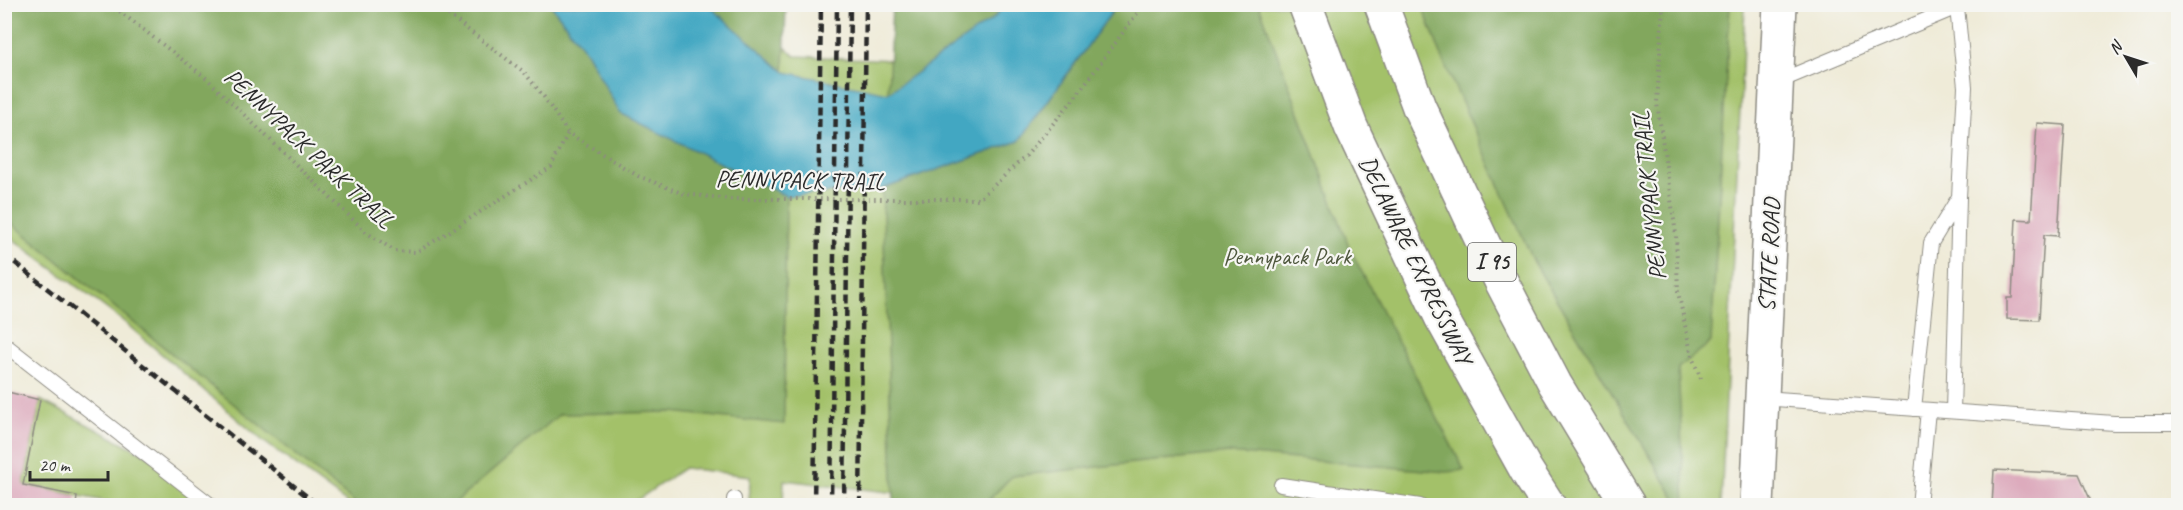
<svg xmlns="http://www.w3.org/2000/svg" width="2183" height="510" viewBox="0 0 2183 510" font-family="Caveat,sans-serif">
	<rect width="100%" height="100%" fill="#f6f6f2"/>
	<filter id="ink" filterUnits="userSpaceOnUse"><feTurbulence type="fractalNoise" baseFrequency=".0167" numOctaves="2"/><feDisplacementMap in="SourceGraphic" scale="12" xChannelSelector="R" yChannelSelector="G"/><feConvolveMatrix kernelMatrix="1 2 1 2 8 2 1 2 1" color-interpolation-filters="sRGB"/></filter>
	<filter id="wash" filterUnits="userSpaceOnUse"><feTurbulence type="fractalNoise" baseFrequency=".008" numOctaves="4" result="noise"/><feDisplacementMap in="SourceGraphic" scale="24" xChannelSelector="R" yChannelSelector="G"/><feGaussianBlur stdDeviation="1.35" result="paint"/><feColorMatrix in="noise" values="0 0 0 0 0 0 0 0 0 0 0 0 0 0 0 0 0 1.4 0 .05"/><feComposite in="paint" operator="in"/></filter>
	<g filter="url(#wash)">
		<rect width="100%" height="100%" fill="#efebd8"/>
		<!-- green -->
		<path fill="#a3c169" stroke="#67764a" stroke-width="1.5" d="M 4,5 L 738,5 L 795,56 L 921,61 L 960,5 L 1745,5 L 1721,505 L 1105,505 L 941,498 L 784,480 L 783,505 L 749,506 L 750,476 L 684,468 L 630,505 L 350,505 L 263,441 L 123,321 L 5,233 Z
			M 40,400 L 166,465 L 202,505 L 125,505 L 23,485 Z"/>
		<!-- forest -->
		<path fill="#82a75d" stroke="#566944" stroke-width="1.5" d="M 4,5 L 551,5 L 587,53 L 620,113 L 786,196 L 784,424 L 672,412 L 560,414 L 452,505 L 358,505 L 5,218 Z
			M 708,5 L 786,5 L 784,72 Z
			M 892,5 L 1005,5 L 994,18 L 888,93 Z
			M 1117,5 L 1259,5 L 1350,249 L 1464,470 L 1447,472 L 1228,453 L 1012,476 L 984,505 L 894,505 L 882,189 L 1019,141 Z
			M 1422,5 L 1730,5 L 1711,342 L 1678,368 L 1685,505 L 1679,505 L 1534,262 L 1445,65 Z"/>
		<!-- water -->
		<path fill="#42a7c2" stroke="#366976" stroke-width="1.5" d="M 551,5 L 708,5 L 785,72 L 888,93 L 994,18 L 1005,5 L 1117,5 L 1019,141 L 882,189 L 786,196 L 620,113 L 587,53 Z"/>
		<g id="blocks">
			<!-- building -->
			<path fill="#ddabbd" d="M 2037,123 L 2065,125 L 2058,236 L 2044,235 L 2039,320 L 2007,319 L 2007,298 L 2012,298 L 2016,219 L 2031,220 Z
				M 4,391 L 40,400 L 23,485 L 77,496 L 76,506 L 4,506 Z
				M 1994,470 L 2079,474 L 2093,506 L 1992,506 Z"/>
		</g>
	</g>
	<g filter="url(#ink)">
		<use href="#blocks" fill-opacity="0" stroke="#8d8b82" stroke-width="1.5"/>
		<g fill="none" stroke-linecap="round" stroke-linejoin="round">
			<!-- lane casing -->
			<g stroke="#8d8b82" stroke-width="16">
				<path id="lane" d="M 1777,82 L 1957,7 L 1965,87 L 1959,197 L 1931,243 L 1914,409
					M 4,344 L 212,506
					M 1762,398 L 2114,423 L 2178,423
					M 1953,411 L 1959,198
					M 1281,485 L 1420,506
					M 734,506 L 734,499
					M 1919,506 L 1928,410"/>
			</g>
			<!-- secondary casing -->
			<g stroke="#8d8b82" stroke-width="36">
				<path id="secondary" d="M 1757,506 L 1780,4"/>
			</g>
			<!-- highway casing -->
			<g stroke="#8d8b82" stroke-width="36">
				<path id="highway" d="M 1305,4 L 1351,127 L 1441,317 L 1526,470 L 1549,506
					M 1381,4 L 1419,107 L 1500,279 L 1555,384 L 1629,506"/>
			</g>
			<!-- path -->
			<path stroke="#8d8b82" stroke-width="4" stroke-dasharray="1.5 4.5" stroke-linecap="butt" d="M 110,4 L 206,78 L 367,233 L 395,251 L 417,252 L 551,167 L 568,133
				M 434,4 L 524,72 L 544,97 L 568,133 L 638,176 L 684,194 L 731,199 L 979,199 L 1026,156 L 1073,100 L 1144,4
				M 1663,4 L 1657,103 L 1676,234 L 1678,292 L 1692,357 L 1702,381"/>
			<!-- lane -->
			<use href="#lane" stroke="#fff" stroke-width="14"/>
			<!-- secondary -->
			<use href="#secondary" stroke="#fff" stroke-width="33"/>
			<!-- highway -->
			<use href="#highway" stroke="#fff" stroke-width="33"/>
			<!-- rail -->
			<path stroke="#2b2b2b" stroke-width="4.5" stroke-dasharray="9 4.5" stroke-linecap="butt" d="M 4,254 L 319,506
				M 814,506 L 821,4
				M 831,506 L 837,4
				M 844,506 L 850,4
				M 860,506 L 866,4"/>
		</g>
	</g>
	<g text-anchor="middle" dominant-baseline="central" stroke-width="4.5" stroke-linejoin="round" paint-order="stroke">
		<!-- shield labels -->
		<rect fill="#f6f6f2" stroke="#686867" stroke-width="1.5" x="1468" y="243" width="48" height="38" rx="4.5"/>
		<g font-size="22" font-weight="bold" fill="#2b2b2b">
			<text x="1492" y="262">I 95</text>
		</g>
		<!-- street labels -->
		<g font-size="24" fill="#2b2b2b" stroke="#f6f6f2">
			<text transform="translate(309 148) rotate(43)">PENNYPACK PARK TRAIL</text>
			<text transform="translate(800 180) rotate(1)">PENNYPACK TRAIL</text>
			<text transform="translate(1649 196) rotate(-96)">PENNYPACK TRAIL</text>
			<text transform="translate(1769 255) rotate(-87)">STATE ROAD</text>
			<text transform="translate(1416 260) rotate(64)">DELAWARE EXPRESSWAY</text>
		</g>
		<!-- park labels -->
		<g font-size="24" fill="#4f583e" stroke="#f6f6f2">
			<text x="1287" y="256">Pennypack Park</text>
		</g>
	</g>
	<!-- margin -->
	<rect width="2183" height="510" fill="none" stroke="#f6f6f2" stroke-width="24"/>
	<!-- north arrow -->
	<g transform="translate(2126 57) rotate(309)" stroke="#f6f6f2" stroke-width="4.5" paint-order="stroke">
	<path d="M0-4.5L10 22L0 15L-10 22Z" fill="#2b2b2b"/>
	<text y="-9" font-size="16" font-weight="bold" text-anchor="middle" fill="#2b2b2b">N</text>
	</g>
	<!-- scale -->
	<path d="M30 471v9h78v-9" fill="none" stroke="#2b2b2b" stroke-width="3"/>
	<text x="39" y="471" font-size="18" fill="#2b2b2b" stroke="#f6f6f2" stroke-width="4.5" paint-order="stroke">20 m</text>
</svg>
